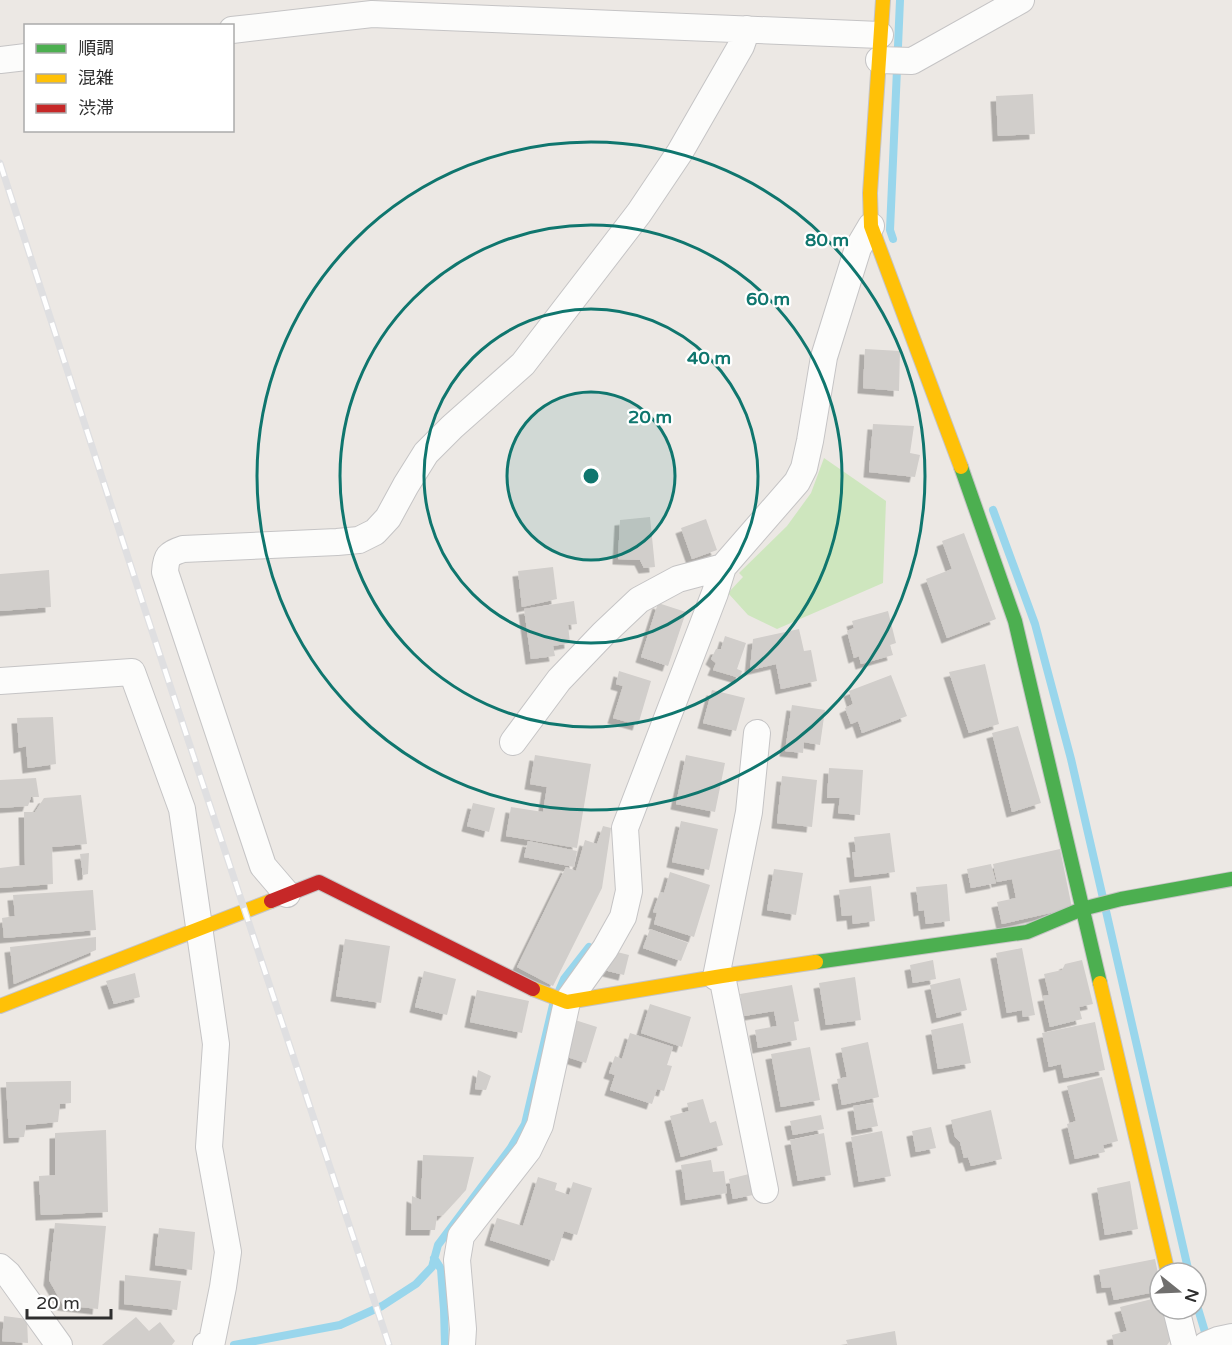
<svg xmlns="http://www.w3.org/2000/svg" width="1232" height="1345" viewBox="0 0 1232 1345" font-family="'Varela Round','Noto Sans JP',sans-serif">
	<defs>
		<filter id="shadow"><feDropShadow dx="-5.5" dy="5.5" stdDeviation="0" flood-color="#0004"/></filter>
	</defs>
	<rect width="100%" height="100%" fill="#ece8e4"/>
	<!-- green -->
	<path fill="#cee6be" d="M 824,458 L 886,501 L 883,583 L 777,629 L 748,615 L 728,593 L 743,577 L 739,573 L 787,526 L 811,493 Z"/>
	<g fill="none" stroke-linecap="round" stroke-linejoin="round">
		<!-- stream -->
		<path stroke="#99d6ec" stroke-width="8" d="M 893,239 L 890,230 L 900,0
			M 993,510 L 1035,624 L 1071,759 L 1103,898
			M 1106,911 L 1189,1273
			M 558,993 L 564,979 L 589,947
			M 434,1258 L 441,1269 L 444,1310 L 445,1345
			M 1196,1302 L 1208,1342
			M 234,1345 L 340,1325 L 382,1306 L 416,1284 L 432,1267 L 438,1245 L 510,1149 L 525,1124 L 553,1005"/>
	</g>
	<!-- building -->
	<path fill="#d1cecb" filter="url(#shadow)" d="M 1033,94 L 1035,134 L 998,136 L 996,96 Z
		M 865,349 L 900,351 L 899,391 L 863,388 Z
		M 873,424 L 914,426 L 910,453 L 920,455 L 915,477 L 869,472 Z
		M 650,517 L 655,567 L 644,568 L 640,560 L 618,559 L 620,520 Z
		M 706,519 L 717,550 L 692,559 L 681,528 Z
		M 964,533 L 996,619 L 947,638 L 926,579 L 952,569 L 942,541 Z
		M 553,567 L 557,599 L 522,607 L 518,571 Z
		M 49,570 L 51,607 L 0,611 L 0,574 Z
		M 574,601 L 577,624 L 568,625 L 570,643 L 553,646 L 555,656 L 531,659 L 524,609 Z
		M 658,603 L 686,612 L 668,666 L 641,657 Z
		M 888,611 L 896,643 L 890,645 L 893,655 L 861,664 L 859,656 L 854,658 L 847,631 L 854,628 L 852,621 Z
		M 799,629 L 804,651 L 811,650 L 817,681 L 781,689 L 776,664 L 750,670 L 753,639 Z
		M 725,636 L 746,643 L 737,669 L 742,671 L 740,678 L 713,670 L 716,663 L 711,659 L 716,649 L 721,649 Z
		M 985,664 L 999,724 L 969,733 L 949,672 Z
		M 619,671 L 651,681 L 638,725 L 613,718 L 623,686 L 616,684 Z
		M 891,675 L 907,716 L 862,733 L 858,721 L 851,724 L 845,708 L 853,704 L 849,691 Z
		M 712,690 L 745,698 L 736,731 L 703,723 Z
		M 792,705 L 825,710 L 820,745 L 804,742 L 803,753 L 785,751 Z
		M 53,717 L 56,764 L 28,768 L 26,746 L 19,748 L 17,718 Z
		M 1018,726 L 1041,803 L 1012,812 L 992,733 Z
		M 535,755 L 591,764 L 577,848 L 506,836 L 511,807 L 543,812 L 547,787 L 530,784 Z
		M 686,755 L 725,763 L 715,812 L 676,804 Z
		M 829,768 L 863,770 L 860,815 L 838,813 L 840,798 L 827,798 Z
		M 782,776 L 817,780 L 812,827 L 777,823 Z
		M 36,778 L 39,797 L 31,797 L 28,806 L 0,808 L 0,780 Z
		M 81,795 L 87,844 L 52,847 L 53,884 L 0,888 L 0,868 L 25,865 L 24,812 L 35,812 L 44,798 Z
		M 473,803 L 495,808 L 489,832 L 467,826 Z
		M 681,821 L 718,829 L 709,870 L 672,862 Z
		M 603,826 L 611,828 L 602,888 L 553,986 L 517,967 L 566,867 L 576,871 L 585,840 L 597,844 Z
		M 890,833 L 895,872 L 855,877 L 852,852 L 856,852 L 854,837 Z
		M 528,841 L 577,851 L 574,867 L 524,857 Z
		M 1060,849 L 1072,908 L 1002,924 L 997,902 L 1016,898 L 1012,879 L 997,882 L 993,864 Z
		M 89,853 L 88,874 L 83,875 L 80,854 Z
		M 991,864 L 996,883 L 971,888 L 967,869 Z
		M 774,869 L 803,873 L 796,915 L 767,910 Z
		M 670,872 L 710,885 L 694,937 L 654,924 L 657,913 L 653,912 L 660,892 L 664,893 Z
		M 947,884 L 950,921 L 926,924 L 924,910 L 919,911 L 916,887 Z
		M 871,886 L 875,921 L 853,924 L 852,915 L 842,916 L 839,890 Z
		M 93,890 L 96,930 L 4,938 L 2,918 L 15,916 L 13,895 Z
		M 650,929 L 688,943 L 681,961 L 643,948 Z
		M 96,937 L 96,950 L 14,984 L 10,947 Z
		M 345,939 L 390,946 L 381,1003 L 336,996 Z
		M 1022,948 L 1035,1015 L 1023,1017 L 1022,1010 L 1007,1013 L 996,953 Z
		M 613,951 L 629,955 L 624,975 L 600,969 Z
		M 933,960 L 936,979 L 913,983 L 910,965 Z
		M 1082,960 L 1093,1004 L 1079,1007 L 1082,1019 L 1050,1027 L 1043,996 L 1049,995 L 1044,974 L 1062,970 L 1065,964 Z
		M 424,971 L 456,979 L 447,1015 L 415,1007 Z
		M 135,973 L 140,997 L 114,1004 L 106,981 Z
		M 855,977 L 861,1020 L 826,1025 L 819,983 Z
		M 960,978 L 967,1010 L 937,1018 L 930,985 Z
		M 792,985 L 799,1021 L 794,1022 L 797,1040 L 758,1048 L 755,1030 L 777,1026 L 774,1011 L 744,1016 L 740,994 Z
		M 477,990 L 529,1001 L 522,1033 L 470,1022 Z
		M 650,1004 L 691,1017 L 682,1047 L 641,1033 Z
		M 575,1020 L 597,1027 L 586,1063 L 564,1056 Z
		M 1095,1022 L 1105,1070 L 1064,1078 L 1061,1064 L 1049,1067 L 1042,1033 Z
		M 963,1023 L 971,1063 L 938,1069 L 931,1030 Z
		M 630,1033 L 673,1047 L 667,1065 L 672,1066 L 664,1091 L 657,1089 L 652,1104 L 610,1090 L 615,1075 L 609,1073 L 615,1056 L 622,1059 Z
		M 868,1042 L 879,1097 L 842,1105 L 837,1079 L 847,1077 L 841,1048 Z
		M 810,1047 L 820,1100 L 781,1107 L 771,1054 Z
		M 478,1070 L 491,1076 L 486,1090 L 475,1089 Z
		M 1102,1077 L 1118,1141 L 1103,1145 L 1105,1152 L 1075,1159 L 1067,1124 L 1076,1121 L 1067,1086 Z
		M 71,1081 L 71,1103 L 60,1104 L 58,1122 L 26,1125 L 24,1137 L 9,1138 L 6,1082 Z
		M 703,1099 L 710,1123 L 716,1121 L 723,1145 L 681,1157 L 670,1116 L 689,1111 L 687,1103 Z
		M 873,1103 L 878,1126 L 857,1130 L 853,1106 Z
		M 991,1110 L 1002,1159 L 971,1166 L 968,1157 L 964,1158 L 960,1142 L 955,1137 L 951,1120 Z
		M 821,1115 L 824,1129 L 793,1135 L 790,1121 Z
		M 931,1127 L 936,1148 L 916,1152 L 912,1131 Z
		M 106,1130 L 108,1212 L 41,1215 L 39,1176 L 55,1175 L 55,1133 Z
		M 882,1131 L 891,1176 L 859,1182 L 851,1137 Z
		M 824,1133 L 831,1175 L 798,1181 L 790,1140 Z
		M 423,1155 L 474,1157 L 466,1190 L 443,1215 L 437,1216 L 435,1230 L 411,1230 L 412,1196 L 421,1200 Z
		M 711,1160 L 713,1172 L 724,1171 L 727,1193 L 686,1200 L 681,1165 Z
		M 749,1174 L 753,1195 L 733,1199 L 729,1179 Z
		M 538,1177 L 557,1183 L 555,1190 L 569,1195 L 573,1182 L 592,1188 L 577,1235 L 564,1231 L 554,1261 L 490,1240 L 497,1218 L 523,1226 Z
		M 1130,1181 L 1138,1229 L 1105,1235 L 1097,1188 Z
		M 55,1223 L 106,1226 L 98,1309 L 63,1305 L 49,1280 Z
		M 159,1228 L 195,1232 L 192,1270 L 155,1265 Z
		M 1155,1259 L 1160,1283 L 1160,1291 L 1114,1300 L 1111,1287 L 1102,1288 L 1099,1270 Z
		M 125,1275 L 181,1281 L 177,1310 L 124,1304 Z
		M 1160,1297 L 1160,1309 L 1166,1309 L 1173,1337 L 1167,1345 L 1114,1345 L 1112,1335 L 1127,1331 L 1120,1307 Z
		M 4,1316 L 27,1319 L 28,1343 L 2,1341 Z
		M 136,1317 L 149,1331 L 160,1322 L 175,1341 L 172,1345 L 102,1345 Z
		M 895,1331 L 897,1345 L 848,1345 L 846,1340 Z"/>
	<g fill="none" stroke-linecap="round" stroke-linejoin="round">
		<!-- street casing -->
		<g stroke="#c5c4c5" stroke-width="28">
			<path id="street" d="M 232,30 L 372,14 L 880,35
				M 0,60 L 26,57
				M 879,60 L 912,61 L 1021,0
				M 0,681 L 132,672 L 182,809 L 216,1044 L 209,1147 L 228,1252 L 223,1287 L 212,1341 L 206,1345
				M 513,742 L 559,680 L 603,634 L 639,600 L 678,579 L 723,567 L 797,482 L 804,468 L 810,441 L 824,357 L 858,248 L 871,226
				M 287,894 L 263,866 L 165,572 C 166,556 168,554 183,549 L 337,542 L 359,540 L 375,532 L 388,518 L 406,485 L 426,453 L 452,427 L 523,364 L 639,213 L 680,152 L 741,46 L 747,29
				M 722,976 L 765,1190
				M 716,977 L 749,812 L 757,733
				M 0,1267 L 8,1274 L 59,1345
				M 1176,1309 L 1185,1345
				M 462,1345 L 463,1329 L 457,1260 L 461,1236 L 528,1150 L 540,1125 L 567,1002 L 605,949 L 623,917 L 629,891 L 625,828 L 715,593 L 723,567
				M 1206,1345 L 1218,1340 L 1232,1337"/>
		</g>
		<!-- fast casing -->
		<g stroke="#c5c4c5" stroke-width="16">
			<path id="fast" d="M 961,467 L 1015,621 L 1100,983
				M 816,962 L 1027,932 L 1082,909 L 1121,899 L 1232,879"/>
		</g>
		<!-- slow casing -->
		<g stroke="#c5c4c5" stroke-width="16">
			<path id="slow" d="M 883,0 L 870,193 L 871,226 L 961,467
				M 1100,983 L 1168,1273
				M 533,989 L 567,1002 L 722,976 L 816,962
				M 0,1006 L 271,901"/>
		</g>
		<!-- jam casing -->
		<g stroke="#c5c4c5" stroke-width="16">
			<path id="jam" d="M 271,901 L 319,882 L 533,989"/>
		</g>
		<!-- street -->
		<use href="#street" stroke="#fcfcfb" stroke-width="26"/>
		<!-- fast -->
		<use href="#fast" stroke="#4caf50" stroke-width="14"/>
		<!-- slow -->
		<use href="#slow" stroke="#ffc107" stroke-width="14"/>
		<!-- jam -->
		<use href="#jam" stroke="#c62828" stroke-width="14"/>
		<!-- rail casing -->
		<g stroke="#dfdfe1" stroke-width="7">
			<path id="rail" d="M 0,163 L 147,616 L 389,1345"/>
		</g>
		<!-- rail -->
		<use href="#rail" stroke="#fff" stroke-width="4.5" stroke-dasharray="14" stroke-linecap="butt"/>
	</g>
	<!-- distance rings -->
	<circle cx="591" cy="476" r="84" fill="#0f766e" fill-opacity=".12"/>
	<g fill="none" stroke="#0f766e" stroke-width="3">
		<circle cx="591" cy="476" r="84"/>
		<circle cx="591" cy="476" r="167"/>
		<circle cx="591" cy="476" r="251"/>
		<circle cx="591" cy="476" r="334"/>
	</g>
	<circle cx="591" cy="476" r="9" fill="#0f766e" stroke="#fff" stroke-width="3"/>
	<g font-size="18" text-anchor="middle" font-weight="bold" fill="#0f766e" stroke="#fff" stroke-width="4.5" stroke-linejoin="round" paint-order="stroke">
		<text x="827" y="246">80 m</text>
		<text x="768" y="305">60 m</text>
		<text x="709" y="364">40 m</text>
		<text x="650" y="423">20 m</text>
	</g>
	<!-- legend -->
	<rect x="24" y="24" width="210" height="108" fill="#ffffff" stroke="#ababab" stroke-width="1.5"/>
	<rect x="36" y="44" width="30" height="9" fill="#4caf50" stroke="#ababab" stroke-width="1.5"/>
	<text x="78" y="54" font-size="18" fill="#2e2e2e">順調</text>
	<rect x="36" y="74" width="30" height="9" fill="#ffc107" stroke="#ababab" stroke-width="1.5"/>
	<text x="78" y="84" font-size="18" fill="#2e2e2e">混雑</text>
	<rect x="36" y="104" width="30" height="9" fill="#c62828" stroke="#ababab" stroke-width="1.5"/>
	<text x="78" y="114" font-size="18" fill="#2e2e2e">渋滞</text>
	<!-- north arrow -->
	<g transform="translate(1178 1291) rotate(108)"><circle r="28" fill="#ffffff" stroke="#ababab" stroke-width="1.5"/>
	<path d="M0-4.5L10 22L0 15L-10 22Z" fill="#706f6e"/>
	<text y="-9" font-size="16" font-weight="bold" text-anchor="middle" fill="#2e2e2e">N</text>
	</g>
	<!-- scale -->
	<path d="M27 1309v9h84v-9" fill="none" stroke="#2e2e2e" stroke-width="3"/>
	<text x="36" y="1309" font-size="18" fill="#2e2e2e" stroke="#ffffff" stroke-width="4.5" paint-order="stroke">20 m</text>
</svg>
